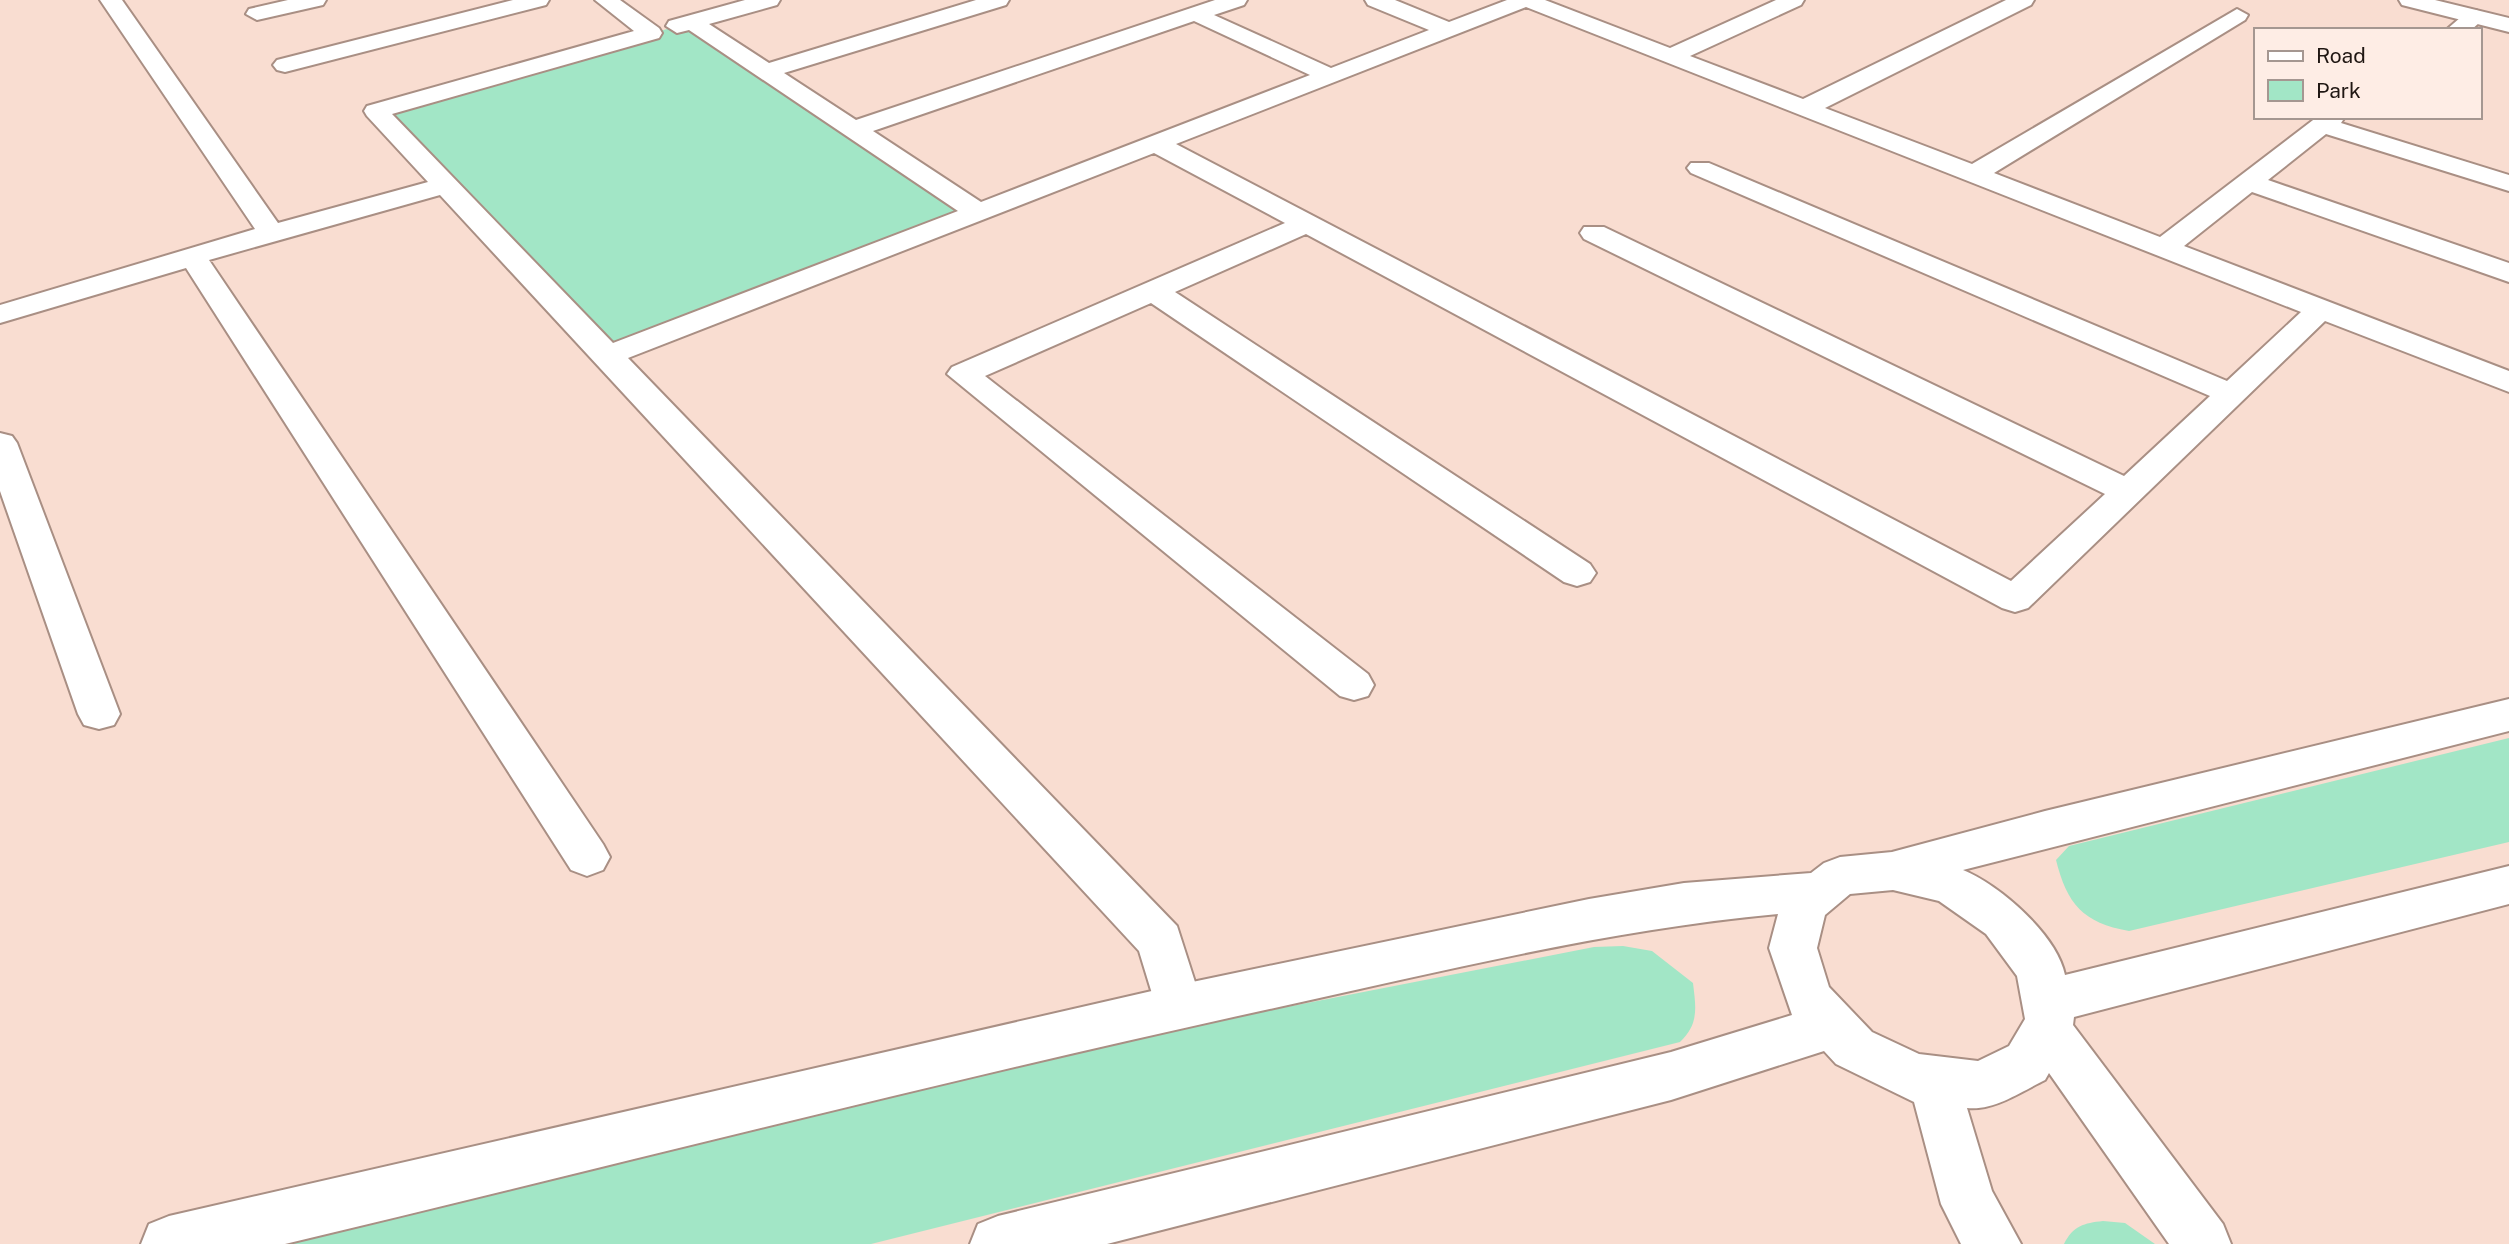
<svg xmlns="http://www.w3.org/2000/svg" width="2509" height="1244" viewBox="0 0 2509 1244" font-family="'Public Sans',sans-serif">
	<rect width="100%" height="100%" fill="#f9ddd1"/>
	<!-- green -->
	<path fill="#a2e6c6" d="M 692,22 L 978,212 L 609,355 L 376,111 Z
		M 2509,738 L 2509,842 L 2129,931 C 2083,923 2067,904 2056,860 L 2069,846 Z
		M 1623,946 L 1652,951 L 1693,983 C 1696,1008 1699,1024 1680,1042 L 871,1244 L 254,1244 L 1168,1030 L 1594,947 Z
		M 2103,1221 L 2125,1223 L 2155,1244 L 2064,1244 C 2073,1226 2084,1223 2103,1221 Z"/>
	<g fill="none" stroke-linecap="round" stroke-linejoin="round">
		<!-- street casing -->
		<g stroke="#a98f84" stroke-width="4">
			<path id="street" d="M 100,0 L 122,0 L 278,223 L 428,182 L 367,116 L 364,111 L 367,106 L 634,31 L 595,0 L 620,0 L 659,28 L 662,33 L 659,38 L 392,114 L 613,343 L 958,211 L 689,30 L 677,33 L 666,26 L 669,21 L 745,0 L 780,0 L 777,5 L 709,24 L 769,63 L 976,0 L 1009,0 L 1006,5 L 784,73 L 856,120 L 1215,0 L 1247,0 L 1244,5 L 1214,15 L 1331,68 L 1429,30 L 1368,5 L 1365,0 L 1395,0 L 1449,22 L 1507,0 L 1545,0 L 1670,48 L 1776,0 L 1804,0 L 1801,5 L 1690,56 L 1803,99 L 2006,0 L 2034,0 L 2031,5 L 1825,108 L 1972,164 L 2237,9 L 2248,15 L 2245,20 L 1994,173 L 2160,237 L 2317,117 L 2345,117 L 2341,123 L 2509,175 L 2509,191 L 2326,134 L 2268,180 L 2509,263 L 2509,282 L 2252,192 L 2184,246 L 2509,371 L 2509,392 L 2325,321 L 2028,608 L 2015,612 L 2002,608 L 1306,234 L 1175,292 L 1590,564 L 1596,573 L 1590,582 L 1577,586 L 1564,582 L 1151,303 L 985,376 L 1368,674 L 1374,685 L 1368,696 L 1354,700 L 1340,696 L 947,374 L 952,367 L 1285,223 L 1154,153 L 628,358 L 1177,926 L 1203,1007 L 1195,1023 L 1178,1029 L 1161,1023 L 1139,951 L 440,195 L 209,260 L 603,844 L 610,857 L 603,870 L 587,876 L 571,870 L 186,268 L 0,323 L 0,305 L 255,229 ZM 1526,7 L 2301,312 L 2227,381 L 1709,163 L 1691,163 L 1687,168 L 1691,173 L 2210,396 L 2124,476 L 1604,227 L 1584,227 L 1580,233 L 1584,239 L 2105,494 L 2011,581 L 1176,144 ZM 1194,21 L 1310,75 L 981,202 L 873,131 Z
				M 288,0 L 326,0 L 323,5 L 257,20 L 246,14 L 249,9 Z
				M 513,0 L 549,0 L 546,5 L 285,72 L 277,70 L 273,65 L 277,60 Z
				M 2476,10 L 2487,16 L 2471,30 L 2446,30 L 2468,11 Z
				M 0,433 L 12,436 L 17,443 L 120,714 L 114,725 L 99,729 L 84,725 L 78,714 L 0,491 Z"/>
		</g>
		<!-- secondary casing -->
		<g stroke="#a98f84" stroke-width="4">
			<path id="secondary" d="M 2399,0 L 2435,0 L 2509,18 L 2509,32 L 2402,5 Z
				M 2509,699 L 2509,731 L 1963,870 C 2000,885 2057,935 2065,975 L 2509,866 L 2509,904 L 2074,1017 L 2073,1025 L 2223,1224 L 2231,1244 L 2169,1244 L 2049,1073 L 2045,1080 C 2022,1091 1994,1111 1967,1108 L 1992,1191 L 2021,1244 L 1961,1244 L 1941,1204 L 1914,1102 L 1836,1064 L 1824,1051 L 1671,1100 L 1107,1244 L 970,1244 L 978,1224 L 998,1216 L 1671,1052 L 1792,1015 L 1769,948 L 1778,914 C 1604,930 1435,973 1265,1010 C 937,1082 611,1166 285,1244 L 141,1244 L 149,1224 L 169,1216 L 1178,985 L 1589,899 L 1684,883 L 1811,873 L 1824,863 L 1840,857 L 1892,852 L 2045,811 ZM 1893,890 L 1939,901 L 1986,934 L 2017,976 L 2025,1019 L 2009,1046 L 1978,1061 L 1919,1054 L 1872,1032 L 1829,987 L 1817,948 L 1825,915 L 1850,894 Z"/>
		</g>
		<!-- street -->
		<use href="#street" fill="#fff" fill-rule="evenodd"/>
		<!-- secondary -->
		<use href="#secondary" fill="#fff" fill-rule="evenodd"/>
	</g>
	<!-- legend -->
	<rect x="2254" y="28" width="228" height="91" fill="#feede5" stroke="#a59791" stroke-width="2"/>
	<rect x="2268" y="51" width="35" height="10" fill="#ffffff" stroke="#a59791" stroke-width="2"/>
	<text x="2316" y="63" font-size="21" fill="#201713">Road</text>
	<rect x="2268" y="80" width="35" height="21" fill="#a2e6c6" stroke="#a59791" stroke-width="2"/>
	<text x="2316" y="98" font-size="21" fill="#201713">Park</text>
</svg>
